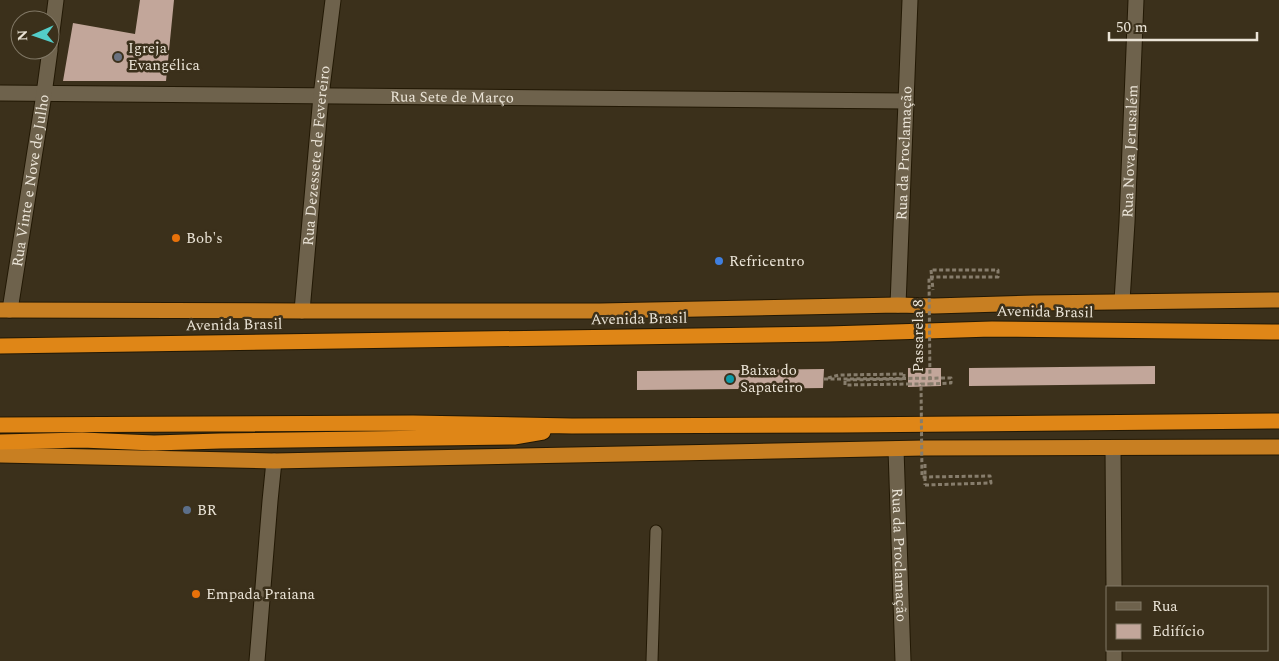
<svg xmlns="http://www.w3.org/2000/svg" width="1279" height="661" viewBox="0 0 1279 661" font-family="Spectral,serif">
	<rect width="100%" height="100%" fill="#3b301b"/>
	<!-- building -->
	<path fill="#c2a69a" d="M 140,0 L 174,0 L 166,81 L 63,81 L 73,23 L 135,34 Z
		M 1155,366 L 1155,384 L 969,386 L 969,368 Z
		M 908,368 L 941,368 L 941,386 L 908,387 Z
		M 824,369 L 823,388 L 637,390 L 637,371 Z"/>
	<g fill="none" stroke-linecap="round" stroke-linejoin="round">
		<!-- service casing -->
		<g stroke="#221804" stroke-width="13">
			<path id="service" d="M 652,661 L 656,531"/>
		</g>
		<!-- minor casing -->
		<g stroke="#221804" stroke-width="17">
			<g id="minor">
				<path d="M 50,47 L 56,0"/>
				<path id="s1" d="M 0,93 L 906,101"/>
				<path id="s2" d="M 1122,301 L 1127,222 L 1136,0"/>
				<path id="s3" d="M 898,305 L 910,0"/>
				<path id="s4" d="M 10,310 L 44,94 L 50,50"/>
				<path id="s5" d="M 302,311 L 321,96 L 333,0"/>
				<path d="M 1113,448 L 1114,587"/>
				<path id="s6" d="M 896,449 L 903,661"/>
				<path d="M 1114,650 L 1114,661"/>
				<path d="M 257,661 L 270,501 L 274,461"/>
			</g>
		</g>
		<!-- trunk casing -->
		<g stroke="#221804" stroke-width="17">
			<path id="trunk" d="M 0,310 L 302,311 L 600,311 L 898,305 L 934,306 L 1035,303 L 1279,300
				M 0,455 L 274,461 L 924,448 L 1279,447"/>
		</g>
		<!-- motorway casing -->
		<g stroke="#221804" stroke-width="17">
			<path id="motorway" d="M 0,346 L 828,334 L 992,329 L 1279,332
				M 0,425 L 413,423 L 572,426 L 842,425 L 1279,421
				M 0,442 L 82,440 L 154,443 L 220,441 L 514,437 L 543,432"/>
		</g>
		<!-- path -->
		<path stroke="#877d6c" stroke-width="3" stroke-dasharray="4 2.5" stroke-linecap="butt" d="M 931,270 L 933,290
			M 828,378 L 839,375 L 904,374
			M 824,379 L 842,379 L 951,378 L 951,383 L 930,384
			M 908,384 L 921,384
			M 925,464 L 925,485"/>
		<!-- service -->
		<use href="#service" stroke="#6e624c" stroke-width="11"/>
		<!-- minor -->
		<use href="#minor" stroke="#6e624c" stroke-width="15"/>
		<!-- trunk -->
		<use href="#trunk" stroke="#c87f22" stroke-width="15"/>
		<!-- motorway -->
		<use href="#motorway" stroke="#df8617" stroke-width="15"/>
		<!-- path-bridge -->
		<path stroke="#877d6c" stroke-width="3" stroke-dasharray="4 2.5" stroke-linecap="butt" d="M 904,374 L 904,379 L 845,380 L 845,385 L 908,384
			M 925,485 L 991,483 L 990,476 L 922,477 L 921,384 L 930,384 L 929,277 L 998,277 L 998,270 L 931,270"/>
	</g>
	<!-- markers -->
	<circle fill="#6b7280" stroke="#3b301b" stroke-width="2" cx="118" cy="57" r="5"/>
	<g fill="#e8710a" stroke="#3b301b" stroke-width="2">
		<circle cx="176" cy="238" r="5"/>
		<circle cx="196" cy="594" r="5"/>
	</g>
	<circle fill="#3f7fe0" stroke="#3b301b" stroke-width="2" cx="719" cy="261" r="5"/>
	<circle fill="#0f9aa8" stroke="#3b301b" stroke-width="2" cx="730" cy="379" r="5"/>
	<circle fill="#5c6f8a" stroke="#3b301b" stroke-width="2" cx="187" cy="510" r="5"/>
	<g text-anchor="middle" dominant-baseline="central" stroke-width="5" stroke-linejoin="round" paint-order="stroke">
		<!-- poi labels -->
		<g font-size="15" fill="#ebe4d7" stroke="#3b301b" text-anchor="start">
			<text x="128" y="48">Igreja<tspan x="128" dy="17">Evangélica</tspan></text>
			<text x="186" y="238">Bob's</text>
			<text x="729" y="261">Refricentro</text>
			<text x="740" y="370">Baixa do<tspan x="740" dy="17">Sapateiro</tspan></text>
			<text x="197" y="510">BR</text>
			<text x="206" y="594">Empada Praiana</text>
		</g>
		<!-- street labels -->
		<g font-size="15" fill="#ebe4d7" stroke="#3b301b">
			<text stroke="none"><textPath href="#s1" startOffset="452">Rua Sete de Março</textPath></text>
			<text stroke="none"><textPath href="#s2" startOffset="150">Rua Nova Jerusalém</textPath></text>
			<text stroke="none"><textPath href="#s3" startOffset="152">Rua da Proclamação</textPath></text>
			<text stroke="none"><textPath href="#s5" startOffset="156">Rua Dezessete de Fevereiro</textPath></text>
			<text stroke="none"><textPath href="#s4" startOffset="131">Rua Vinte e Nove de Julho</textPath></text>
			<text transform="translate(1045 312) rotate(1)">Avenida Brasil</text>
			<text transform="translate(639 319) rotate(-1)">Avenida Brasil</text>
			<text transform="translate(234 325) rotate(-1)">Avenida Brasil</text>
			<text transform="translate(918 336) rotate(-90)">Passarela 8</text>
			<text stroke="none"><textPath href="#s6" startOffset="106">Rua da Proclamação</textPath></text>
		</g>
	</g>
	<!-- legend -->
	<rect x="1106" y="586" width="162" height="65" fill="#3b301b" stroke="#817866"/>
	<rect x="1116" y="602" width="25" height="8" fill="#6e624c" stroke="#817866"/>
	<text x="1152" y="611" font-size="15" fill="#ebe4d7">Rua</text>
	<rect x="1116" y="624" width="25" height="15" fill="#c2a69a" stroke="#817866"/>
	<text x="1152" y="636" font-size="15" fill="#ebe4d7">Edifício</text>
	<!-- north arrow -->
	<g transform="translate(35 35) rotate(268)"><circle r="24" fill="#3b301b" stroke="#817866"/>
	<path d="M0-4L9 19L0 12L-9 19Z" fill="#53cdc9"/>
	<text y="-8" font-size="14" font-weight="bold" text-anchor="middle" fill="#ebe4d7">N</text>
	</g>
	<!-- scale -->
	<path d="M1109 32v8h148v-8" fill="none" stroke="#ebe4d7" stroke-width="2.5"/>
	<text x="1116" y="32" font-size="15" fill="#ebe4d7" stroke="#3b301b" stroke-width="4" paint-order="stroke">50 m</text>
</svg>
